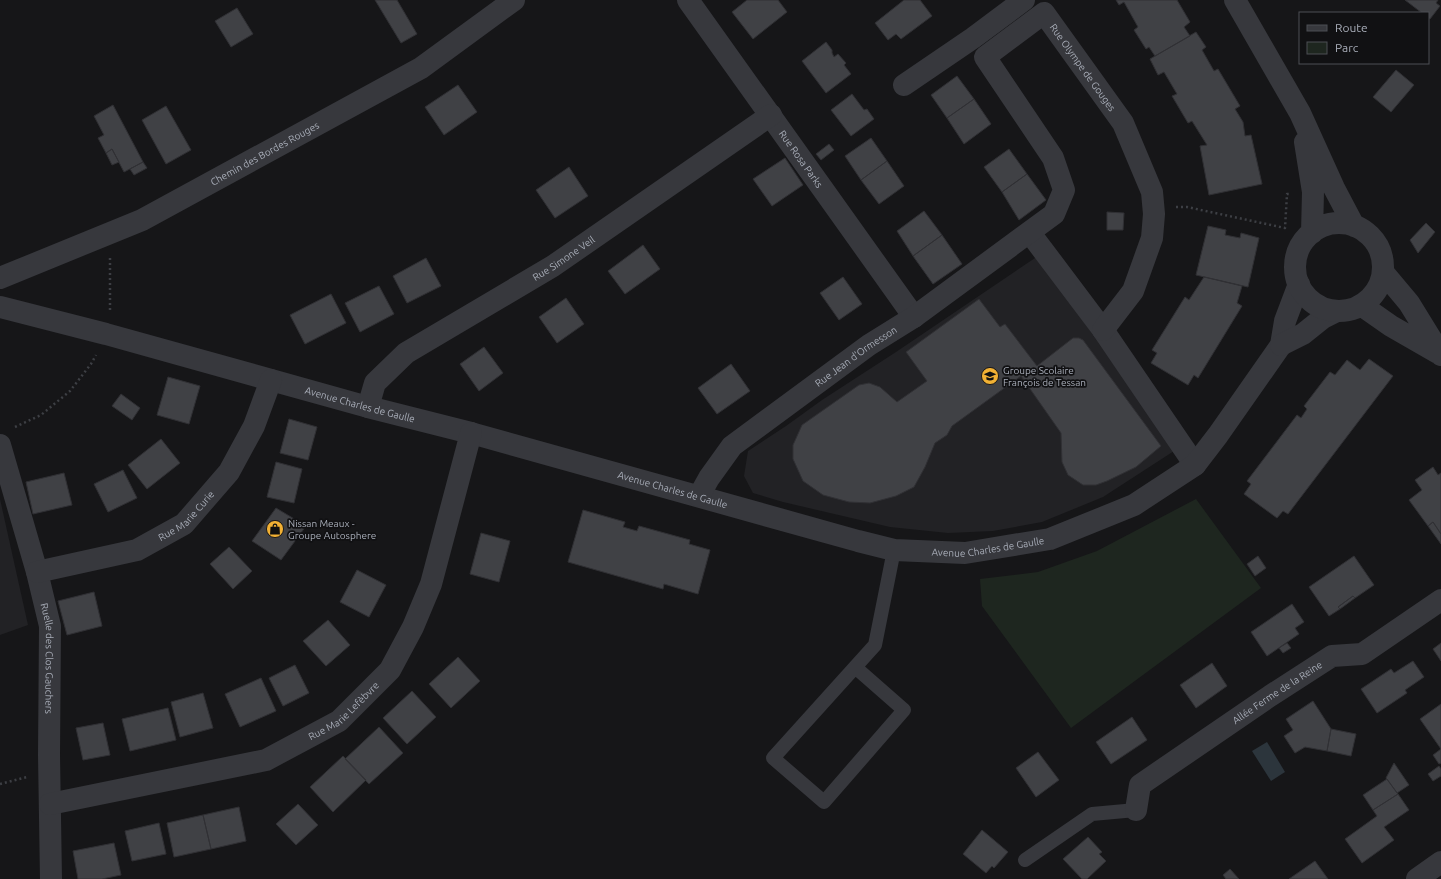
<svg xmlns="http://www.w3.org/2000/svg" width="1441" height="879" viewBox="0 0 1441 879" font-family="Ubuntu,sans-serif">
	<rect width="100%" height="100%" fill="#161618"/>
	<!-- built -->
	<path fill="#222225" d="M 1038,256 L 1174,451 L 1103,497 L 1042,522 L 993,531 L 948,533 L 890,527 L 783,502 L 753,493 L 744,476 L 748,451 L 786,426 L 822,400 L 896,352 Z
		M 0,499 L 28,625 L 0,635 Z"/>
	<!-- green -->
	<path fill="#1e261f" d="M 1196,499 L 1261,588 L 1071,728 L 982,606 L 980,579 L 1038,572 L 1097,551 Z"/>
	<!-- water -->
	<path fill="#2c353c" d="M 1267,742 L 1285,772 L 1271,781 L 1252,751 Z"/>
	<!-- building -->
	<path fill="#404145" stroke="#303034" d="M 375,0 L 397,0 L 417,34 L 401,43 Z
		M 747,0 L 778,0 L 787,12 L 753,39 L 732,12 Z
		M 904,0 L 920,0 L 932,16 L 901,39 L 896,34 L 888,40 L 875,23 Z
		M 1116,0 L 1177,0 L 1190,22 L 1184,27 L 1190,36 L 1155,56 L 1149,47 L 1146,49 L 1134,30 L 1138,27 L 1124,2 L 1119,5 Z
		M 1405,0 L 1438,0 L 1436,3 L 1440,6 L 1430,19 L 1428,18 L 1428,13 L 1422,13 Z
		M 237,8 L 253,34 L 231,47 L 215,21 Z
		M 1196,32 L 1206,47 L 1202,50 L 1214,71 L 1218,69 L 1240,106 L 1235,109 L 1243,122 L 1245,136 L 1251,135 L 1262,184 L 1209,195 L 1200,146 L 1207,145 L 1192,121 L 1188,123 L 1172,96 L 1177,94 L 1164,72 L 1158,75 L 1150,59 Z
		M 826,42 L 832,50 L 832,53 L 834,57 L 838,54 L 846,63 L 844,65 L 851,74 L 826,93 L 802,61 Z
		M 1396,70 L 1414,85 L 1391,112 L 1373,97 Z
		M 957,76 L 974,99 L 947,118 L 931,95 Z
		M 458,85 L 477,112 L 444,135 L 425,107 Z
		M 852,94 L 864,110 L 867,109 L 874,119 L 851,136 L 831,110 Z
		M 974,99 L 991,124 L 964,144 L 947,118 Z
		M 113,105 L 143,162 L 124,172 L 112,149 L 106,153 L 98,138 L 104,135 L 94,116 Z
		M 166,106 L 191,150 L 166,164 L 142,120 Z
		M 871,138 L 887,161 L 861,180 L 845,156 Z
		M 829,144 L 834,150 L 821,160 L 816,154 Z
		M 112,149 L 119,162 L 112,165 L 106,153 Z
		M 1009,149 L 1027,174 L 1002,192 L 984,167 Z
		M 785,158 L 803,185 L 772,206 L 753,179 Z
		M 887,161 L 904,186 L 879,204 L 861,180 Z
		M 143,162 L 147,168 L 134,175 L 130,169 Z
		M 569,167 L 588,196 L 555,218 L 536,190 Z
		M 1027,174 L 1046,200 L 1019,220 L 1002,192 Z
		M 924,211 L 942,235 L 913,256 L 897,231 Z
		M 1107,212 L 1124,213 L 1123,230 L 1107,230 Z
		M 1426,223 L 1435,232 L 1418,253 L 1410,240 Z
		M 1208,226 L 1226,230 L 1225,235 L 1240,238 L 1241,233 L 1259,238 L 1248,287 L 1196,275 Z
		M 942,235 L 962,264 L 933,284 L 913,256 Z
		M 643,245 L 660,269 L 625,294 L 608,271 Z
		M 426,258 L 441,286 L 407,303 L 393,276 Z
		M 843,277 L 862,304 L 839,320 L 820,293 Z
		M 1204,277 L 1242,286 L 1237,303 L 1242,306 L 1198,378 L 1194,375 L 1188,385 L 1151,363 L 1157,353 L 1152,350 L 1185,297 L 1189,300 Z
		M 379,286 L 394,314 L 360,332 L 345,303 Z
		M 331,294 L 346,323 L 305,344 L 290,315 Z
		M 566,298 L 584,324 L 557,343 L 539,317 Z
		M 979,299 L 1000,327 L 1005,324 L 1037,366 L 1073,338 L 1079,338 L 1083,340 L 1161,446 L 1136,467 L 1107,481 L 1096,485 L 1083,485 L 1068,475 L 1062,462 L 1061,433 L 1021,376 L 952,426 L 947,435 L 935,443 L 925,467 L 914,487 L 896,496 L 870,503 L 849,502 L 823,495 L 803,481 L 793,459 L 793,445 L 802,425 L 859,385 L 869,383 L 880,387 L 897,402 L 927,381 L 906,352 Z
		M 484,347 L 503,373 L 479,391 L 460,364 Z
		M 1369,359 L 1393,376 L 1288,514 L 1283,511 L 1277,518 L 1244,494 L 1251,484 L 1247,481 L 1297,415 L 1301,418 L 1307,409 L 1304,406 L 1330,372 L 1335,375 L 1347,360 L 1360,370 Z
		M 731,364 L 750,391 L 717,414 L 698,388 Z
		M 168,377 L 200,386 L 189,424 L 157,415 Z
		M 121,394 L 140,408 L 132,420 L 112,406 Z
		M 289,419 L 317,427 L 308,460 L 280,453 Z
		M 161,439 L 180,463 L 147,489 L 128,465 Z
		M 276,462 L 302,469 L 294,503 L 267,497 Z
		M 1433,467 L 1438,475 L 1441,473 L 1441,534 L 1433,522 L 1428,526 L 1409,500 L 1422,490 L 1415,480 Z
		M 123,470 L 137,498 L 108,512 L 94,484 Z
		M 64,473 L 72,505 L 33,514 L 26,482 Z
		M 276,508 L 306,526 L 281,560 L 252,541 Z
		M 583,510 L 625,522 L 623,527 L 637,531 L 639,526 L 690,540 L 689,544 L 710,550 L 698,594 L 664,584 L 663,589 L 568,562 Z
		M 1433,522 L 1441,534 L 1441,544 L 1428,526 Z
		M 481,533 L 510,541 L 499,582 L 470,574 Z
		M 229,547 L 252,571 L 233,589 L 210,564 Z
		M 1258,556 L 1266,568 L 1255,576 L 1247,564 Z
		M 1354,556 L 1374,585 L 1355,598 L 1353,596 L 1338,607 L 1340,609 L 1329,616 L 1309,587 Z
		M 357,570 L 386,585 L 369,617 L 340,602 Z
		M 94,592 L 102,626 L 67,635 L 58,601 Z
		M 1353,596 L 1355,598 L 1340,609 L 1338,607 Z
		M 1292,604 L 1304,622 L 1295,628 L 1299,634 L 1267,656 L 1251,632 Z
		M 328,620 L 350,645 L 326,666 L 303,641 Z
		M 1287,643 L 1291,648 L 1283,653 L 1279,648 Z
		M 1441,643 L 1441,661 L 1433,649 Z
		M 458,657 L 480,681 L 451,708 L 429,684 Z
		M 1413,661 L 1424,677 L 1405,690 L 1407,693 L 1377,713 L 1361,689 L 1391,669 L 1394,673 Z
		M 1212,663 L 1227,686 L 1196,708 L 1180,685 Z
		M 295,665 L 309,693 L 283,706 L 269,678 Z
		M 261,678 L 276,711 L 240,727 L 225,694 Z
		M 412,691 L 436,717 L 407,744 L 383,718 Z
		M 203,693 L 213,728 L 180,737 L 171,702 Z
		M 1313,701 L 1331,729 L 1327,751 L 1305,747 L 1295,753 L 1284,736 L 1293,730 L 1286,719 Z
		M 1441,704 L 1441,749 L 1420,719 Z
		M 168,708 L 176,740 L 130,751 L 122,719 Z
		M 1132,717 L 1147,740 L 1111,764 L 1096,742 Z
		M 103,723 L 110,755 L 83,760 L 76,728 Z
		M 379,727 L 403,753 L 369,784 L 345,759 Z
		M 1331,729 L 1356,734 L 1351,756 L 1327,751 Z
		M 1441,749 L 1441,763 L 1439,764 L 1433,755 Z
		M 1038,752 L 1059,780 L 1036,797 L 1016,768 Z
		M 343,756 L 366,780 L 333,812 L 310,787 Z
		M 1394,763 L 1409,785 L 1397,793 L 1386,778 Z
		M 1439,766 L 1441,769 L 1441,776 L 1433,781 L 1428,774 Z
		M 1387,779 L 1398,794 L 1373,810 L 1363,795 Z
		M 1398,794 L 1409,810 L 1384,827 L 1394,840 L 1362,863 L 1345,839 L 1377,816 L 1373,810 Z
		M 298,804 L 318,825 L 296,845 L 276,824 Z
		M 239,807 L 246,841 L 211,849 L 203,815 Z
		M 203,815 L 211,849 L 174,857 L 167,823 Z
		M 159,823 L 166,854 L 132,861 L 125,831 Z
		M 982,830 L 1008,852 L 994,868 L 992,866 L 986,873 L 963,854 Z
		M 1088,837 L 1102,852 L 1099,854 L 1106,861 L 1087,879 L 1082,879 L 1063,859 Z
		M 114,843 L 121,875 L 102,879 L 78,879 L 73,851 Z
		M 1315,861 L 1328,879 L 1289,879 Z
		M 1230,869 L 1239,879 L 1226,879 L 1223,875 Z"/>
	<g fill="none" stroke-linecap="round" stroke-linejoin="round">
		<!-- path -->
		<path stroke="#3d3f44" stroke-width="2.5" stroke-dasharray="2 3" stroke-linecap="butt" d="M 1176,207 L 1187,207 L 1285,228 L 1287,194 L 1291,194
			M 110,258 L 110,311
			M 15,427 L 41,415 L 70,391 L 91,364 L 96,355
			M 0,784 L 27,777"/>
		<!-- service -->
		<path stroke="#37383d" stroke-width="14" d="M 855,667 L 904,710 L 824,802 L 773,758 L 875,645 L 894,550
			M 1025,860 L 1092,814 L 1136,810"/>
		<!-- minor -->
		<g stroke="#37383d" stroke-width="22">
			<path id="s1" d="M 688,0 L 914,317"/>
			<path d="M 904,85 L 973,38 L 1024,0"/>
			<path d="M 1030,233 L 1103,330 L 1195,465"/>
			<path id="s2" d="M 0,278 L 142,220 L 421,68 L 514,0"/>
			<path id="s3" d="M 0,307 L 106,334 L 368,407 L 471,433 L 858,541 L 894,550 L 965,553 L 1050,539 L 1134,505 L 1195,465 L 1218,435 L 1281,345 L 1285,321 L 1299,284"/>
			<path d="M 1281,345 L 1303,334 L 1323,318 L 1337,311"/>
			<path id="s4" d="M 368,407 L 375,383 L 406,353 L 553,266 L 771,115"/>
			<path id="s5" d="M 0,445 L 37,572 L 50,626 L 49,755 L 51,879"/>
			<path id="s6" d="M 699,496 L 709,478 L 732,446 L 869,345 L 914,317 L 1054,214 L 1064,190 L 1053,158 L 985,57 L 1044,13 L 1123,123 L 1152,192 L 1154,214 L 1152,238 L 1133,291 L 1103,330"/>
			<path id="s7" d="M 37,572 L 137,550 L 184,524 L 229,472 L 254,426 L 271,380"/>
			<path id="s8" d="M 50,804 L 266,760 L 339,721 L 390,670 L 413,627 L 431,584 L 471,433"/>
			<path id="s9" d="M 1136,810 L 1140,785 L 1270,696 L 1332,656 L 1362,654 L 1441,600"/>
		</g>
		<!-- tertiary -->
		<path stroke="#37383d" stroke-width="22" d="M 1235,0 L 1300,113 L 1334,188 L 1354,226
			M 1305,142 L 1313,192 L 1312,233
			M1295 267a44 44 0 1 1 88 0a44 44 0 1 1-88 0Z
			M 1383,272 L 1409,303 L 1441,355
			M 1361,305 L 1391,326 L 1438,353
			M 1417,879 L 1441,862"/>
	</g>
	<!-- icons -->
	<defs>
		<g id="school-disc" transform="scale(0.9)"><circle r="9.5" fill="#f2b134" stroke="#111113"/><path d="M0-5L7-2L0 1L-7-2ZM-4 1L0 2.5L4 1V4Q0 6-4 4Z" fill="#111"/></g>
		<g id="shop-disc" transform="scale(0.9)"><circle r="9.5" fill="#f2b134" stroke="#111113"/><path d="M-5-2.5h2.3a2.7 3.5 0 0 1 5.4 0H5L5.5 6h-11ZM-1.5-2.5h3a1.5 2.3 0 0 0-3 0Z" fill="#111"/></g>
	</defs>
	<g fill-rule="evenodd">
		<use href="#school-disc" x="990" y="376"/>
		<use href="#shop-disc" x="275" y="529"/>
	</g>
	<g text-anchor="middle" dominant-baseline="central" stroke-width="3.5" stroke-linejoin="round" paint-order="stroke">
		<!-- street labels -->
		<g font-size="10" fill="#a8adb8" stroke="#111113">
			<text stroke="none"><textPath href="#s6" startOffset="779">Rue Olympe de Gouges</textPath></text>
			<text stroke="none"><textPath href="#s2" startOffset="293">Chemin des Bordes Rouges</textPath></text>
			<text stroke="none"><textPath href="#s1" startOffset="195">Rue Rosa Parks</textPath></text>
			<text stroke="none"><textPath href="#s4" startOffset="252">Rue Simone Veil</textPath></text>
			<text stroke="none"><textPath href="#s6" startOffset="213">Rue Jean d'Ormesson</textPath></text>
			<text stroke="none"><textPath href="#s3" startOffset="373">Avenue Charles de Gaulle</textPath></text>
			<text stroke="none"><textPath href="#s3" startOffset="697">Avenue Charles de Gaulle</textPath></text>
			<text stroke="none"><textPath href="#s7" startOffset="163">Rue Marie Curie</textPath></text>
			<text stroke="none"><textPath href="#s3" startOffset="1021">Avenue Charles de Gaulle</textPath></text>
			<text stroke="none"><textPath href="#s5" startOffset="220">Ruelle des Clos Gauchers</textPath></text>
			<text stroke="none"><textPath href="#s9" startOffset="191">Allée Ferme de la Reine</textPath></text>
			<text stroke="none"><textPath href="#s8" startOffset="313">Rue Marie Lefèbvre</textPath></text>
		</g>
		<!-- poi labels -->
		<g font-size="10" fill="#a8adb8" stroke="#111113" text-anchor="start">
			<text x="1003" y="370">Groupe Scolaire<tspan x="1003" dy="12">François de Tessan</tspan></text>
			<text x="288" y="523">Nissan Meaux -<tspan x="288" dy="12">Groupe Autosphere</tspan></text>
		</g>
	</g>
	<!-- legend -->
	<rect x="1299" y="12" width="130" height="52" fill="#111113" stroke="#4d4f55"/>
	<rect x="1307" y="25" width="20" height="6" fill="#37383d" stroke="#4d4f55"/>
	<text x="1335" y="32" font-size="12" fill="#a8adb8">Route</text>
	<rect x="1307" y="42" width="20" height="12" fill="#1e261f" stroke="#4d4f55"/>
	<text x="1335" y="52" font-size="12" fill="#a8adb8">Parc</text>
</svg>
